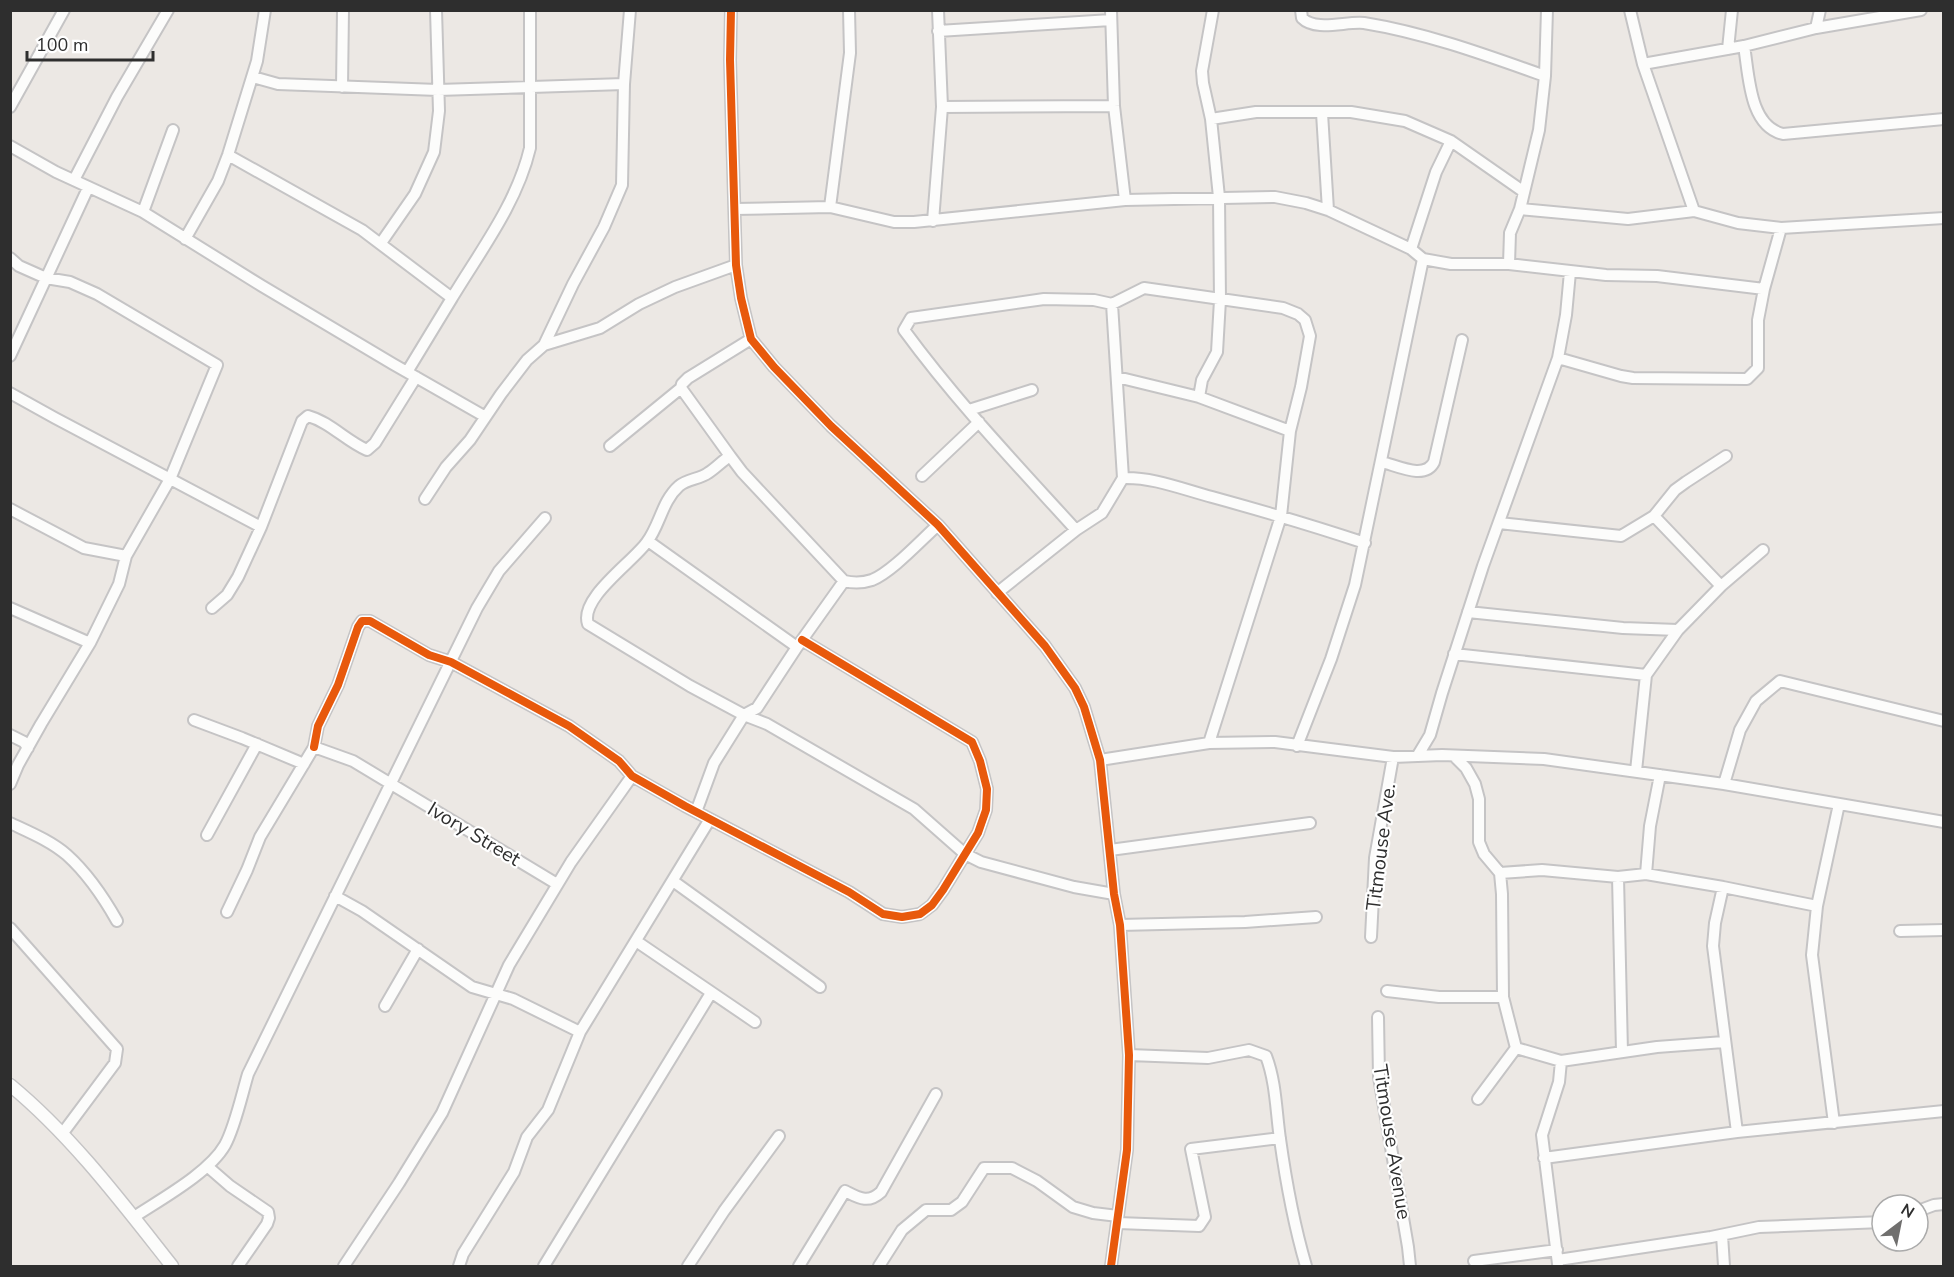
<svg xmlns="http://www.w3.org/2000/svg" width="1954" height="1277" viewBox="0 0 1954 1277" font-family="'Nunito Sans',sans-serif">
	<rect width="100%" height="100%" fill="#ece8e4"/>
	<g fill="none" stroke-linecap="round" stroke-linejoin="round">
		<!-- minor casing -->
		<g stroke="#c5c4c5" stroke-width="14">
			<path id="minor" d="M 731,10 L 730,60 L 736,265 L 741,298 L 751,339 L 774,367 L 831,426 L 938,525 L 1045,646 L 1075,688 L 1084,707 L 1100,760 L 1114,894 L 1120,925 L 1129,1055 L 1127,1150 L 1111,1266
				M 1111,10 L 1114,106 L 1125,200
				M 1301,10 L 1302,18 C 1316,32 1346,21 1364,23 C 1426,33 1486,55 1545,76
				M 1547,10 L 1545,76 L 1539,130 L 1520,209 L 1510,233 L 1509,264 L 1606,275 L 1657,276 L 1764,289 L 1781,228
				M 1630,10 L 1643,64 L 1694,211 L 1738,223 L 1781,228 L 1944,218
				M 1816,28 L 1820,10
				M 938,31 L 1111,20
				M 1744,46 C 1749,75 1749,126 1783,134 L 1944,119
				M 1728,49 L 1732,10
				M 1643,64 L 1744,46 L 1816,28 L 1921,10
				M 253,77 L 278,84 L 438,90 L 624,84
				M 342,87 L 343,10
				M 10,107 L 64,10
				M 942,107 L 1114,106
				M 1322,113 L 1328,210
				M 1211,119 L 1256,112 L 1351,112 L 1405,121 L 1451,141 L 1524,192
				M 10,146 L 56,172 L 143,212 L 262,286 L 393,364 L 484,416
				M 228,155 L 362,230 L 452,298 L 407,372
				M 74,180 L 117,97 L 168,10
				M 830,207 L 850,53 L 849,10
				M 735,209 L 830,207 L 894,222 L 914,222 L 1125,200 L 1275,197 L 1306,203 L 1328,210 L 1411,249 L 1423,259 L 1451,264 L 1509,264
				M 1520,209 L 1628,219 L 1694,211
				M 143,212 L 173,130
				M 933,221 L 942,107 L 938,10
				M 185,239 L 218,181 L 228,155 L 257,61 L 265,10
				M 381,243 L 415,194 L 434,152 L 439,111 L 436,10
				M 1411,249 L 1436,172 L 1451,141
				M 10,258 L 19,266 L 46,278 L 70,282 L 97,294 L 217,365 L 170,479 L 126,556 L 119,584 L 90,643 L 41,724 L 18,765 L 10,784
				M 452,298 C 481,250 517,203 530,148 L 530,10
				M 1112,304 L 1123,478
				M 544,345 L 573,284 L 604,227 L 622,185 L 624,84 L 630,10
				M 10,356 L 88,188
				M 1558,358 L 1621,376 L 1633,378 L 1747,379 L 1758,368 L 1758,320 L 1764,289
				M 1117,377 L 1199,397 L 1290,431
				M 681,388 L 730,456
				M 10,393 L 55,418 L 261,527
				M 1199,397 L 1202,380 L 1217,352 L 1220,300 L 1219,197 L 1211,119 L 1203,83 L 1202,71 L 1213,10
				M 969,410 L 1032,390
				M 610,446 L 681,388 L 682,384 L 688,378 L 751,339
				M 1382,462 C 1398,466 1425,480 1434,462 L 1462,340
				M 922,476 L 979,422
				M 425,499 L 446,467 L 470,440 L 501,394 L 527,360 L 544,345 L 600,328 L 639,304 L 675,287 L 736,265
				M 10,509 L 84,548 L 126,556
				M 1654,516 L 1721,586
				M 1499,523 L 1621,536 L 1654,516 L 1675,490 L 1686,482 L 1726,456
				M 938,525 C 921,540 892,572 872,580 C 863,583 853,583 844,581 L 742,472 L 730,456 C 722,461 716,468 708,473 C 700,479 687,479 679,486 C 662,501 660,525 647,542 C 633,562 579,598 588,624 L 690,686 L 744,715 L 767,724 L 914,809 L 965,854 L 981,862 L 1074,887 L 1114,894
				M 1076,530 C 1017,465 956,401 904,330 L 911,318 L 1044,299 L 1094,300 L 1112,304 L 1144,288 L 1283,308 L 1298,314 L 1305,320 L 1310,336 L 1301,387 L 1290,431 L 1281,516 L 1209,743
				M 648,541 L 797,647
				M 997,593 L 1076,530 L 1102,513 L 1123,478 C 1153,477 1182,489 1212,497 C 1263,511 1314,526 1365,543
				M 10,608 L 90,643
				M 212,608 L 227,595 L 238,577 L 261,527 L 302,421 L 308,416 C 330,422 346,441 367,450 L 375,443 L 416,377
				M 1468,612 L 1623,628 L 1678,630
				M 1454,654 L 1646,675
				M 194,720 L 242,738 L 304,764
				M 10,735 L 24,742 L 28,748
				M 1297,746 L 1331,659 L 1355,585 L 1423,259
				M 314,747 L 318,726 L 338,685 L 358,627 L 362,621 L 370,621 L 429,655 L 451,662 L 569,726 L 619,761 L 632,776 L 685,806 L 849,892 L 883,914 L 902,917 L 920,914 L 932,905 L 943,890 L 978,833 L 986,810 L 987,789 L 980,761 L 972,742 L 802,640
				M 1418,755 L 1430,735 L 1442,693 L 1483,566 L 1558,358 L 1566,315 L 1570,272
				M 1455,757 L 1466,768 L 1475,784 L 1479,799 L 1479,842 L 1484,854 L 1500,873 L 1502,894 L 1503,997 L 1516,1048
				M 1100,760 L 1209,743 L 1275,742 L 1393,757 L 1442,755 L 1544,759 L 1724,784 L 1944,822
				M 1636,771 L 1646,675 L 1678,630 L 1721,586 L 1763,550
				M 1724,784 L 1740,730 L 1756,701 L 1780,681 L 1944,721
				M 696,812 L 714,763 L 744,715 L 757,708 L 797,647 L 844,581
				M 10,823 C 29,832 51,841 67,855 C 87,873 104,898 117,921
				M 207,835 L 257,744
				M 1110,850 L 1310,823
				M 1500,873 L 1542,870 L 1618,877 L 1646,874 L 1723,887 L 1817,906
				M 1646,874 L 1650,826 L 1660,775
				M 1618,877 L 1622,1052
				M 673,881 L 820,987
				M 1723,887 L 1715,923 L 1713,946 L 1737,1132
				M 335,896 L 362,911 L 472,987 L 513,999 L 580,1032
				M 227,912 L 247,870 L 260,837 L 314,747 L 353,761 L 557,884
				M 1120,925 L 1245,922 L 1316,917
				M 10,928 L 117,1049 L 115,1063 L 62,1134
				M 1900,931 L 1944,930
				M 1371,937 L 1375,858 L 1393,757
				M 636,941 L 755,1022
				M 1387,991 L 1439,997 L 1503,997
				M 385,1006 L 418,949
				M 1378,1017 L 1379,1077 L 1408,1247 L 1410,1266
				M 1516,1048 L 1561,1061 L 1657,1047 L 1724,1042
				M 1129,1055 L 1208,1058 L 1249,1050 L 1266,1056 C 1276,1082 1276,1111 1280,1139 C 1286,1182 1294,1225 1306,1266
				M 1478,1099 L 1516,1048
				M 1834,1123 L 1812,955 L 1817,906 L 1839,804
				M 1544,1158 L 1737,1132 L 1944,1111
				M 207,1166 L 230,1186 L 268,1212 L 269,1218 L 267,1224 L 238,1266
				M 1918,1211 L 1934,1205 L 1944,1204
				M 134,1217 C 161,1199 209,1173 225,1145 C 235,1127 242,1094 248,1074 L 477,608 L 499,571 L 545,518
				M 1118,1223 L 1199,1226 L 1205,1217 L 1191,1149 L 1280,1138
				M 1722,1235 L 1724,1266
				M 1558,1260 L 1711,1237 L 1759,1227 L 1882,1222
				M 1474,1261 L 1557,1250
				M 1558,1264 L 1542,1135 L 1559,1082 L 1561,1061
				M 344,1266 L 399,1183 L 442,1113 L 509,965 L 571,862 L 632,776
				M 459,1266 L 463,1254 L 514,1172 L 527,1137 L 548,1110 L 580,1032 L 710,819
				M 544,1266 L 711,993
				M 688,1266 L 724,1211 L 779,1136
				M 799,1266 L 845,1191 C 859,1198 868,1204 881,1192 L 936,1094
				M 879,1266 L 902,1230 L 926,1210 L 951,1210 L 962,1202 L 984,1168 L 1012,1168 L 1037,1181 L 1073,1207 L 1093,1213 L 1118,1216"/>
		</g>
		<!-- tertiary casing -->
		<g stroke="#c5c4c5" stroke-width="15">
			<path id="tertiary" d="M 10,1085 C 72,1136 123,1204 172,1266"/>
		</g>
		<!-- minor -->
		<use href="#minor" stroke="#fcfcfb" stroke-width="10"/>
		<!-- tertiary -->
		<use href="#tertiary" stroke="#fcfcfb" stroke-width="12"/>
		<!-- cycleway casing -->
		<g stroke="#fff" stroke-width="11">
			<path id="cycleway" d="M 731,10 L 730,60 L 736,265 L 741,298 L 751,339 L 774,367 L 831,426 L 938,525 L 1045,646 L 1075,688 L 1084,707 L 1100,760 L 1114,894 L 1120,925 L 1129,1055 L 1127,1150 L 1111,1266
				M 314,747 L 318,726 L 338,685 L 358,627 L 362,621 L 370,621 L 429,655 L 451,662 L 569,726 L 619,761 L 632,776 L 685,806 L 849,892 L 883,914 L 902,917 L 920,914 L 932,905 L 943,890 L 978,833 L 986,810 L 987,789 L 980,761 L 972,742 L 802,640"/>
		</g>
		<!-- cycleway -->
		<use href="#cycleway" stroke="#e8590c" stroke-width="8"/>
	</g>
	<g text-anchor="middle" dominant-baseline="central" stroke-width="4.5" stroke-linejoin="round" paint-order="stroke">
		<!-- street labels -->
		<g font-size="20" fill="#2e2e2e" stroke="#fff">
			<text transform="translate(474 834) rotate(31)">Ivory Street</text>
			<text transform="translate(1381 847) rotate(-83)">Titmouse Ave.</text>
			<text transform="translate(1392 1142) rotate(81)">Titmouse Avenue</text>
		</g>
	</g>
	<!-- border -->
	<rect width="1954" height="1277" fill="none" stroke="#2e2e2e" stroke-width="24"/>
	<!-- north arrow -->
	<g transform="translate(1900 1223) rotate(32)"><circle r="28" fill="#ffffff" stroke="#ababab" stroke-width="1.5"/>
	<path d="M0-4.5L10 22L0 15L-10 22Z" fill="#706f6e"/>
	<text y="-9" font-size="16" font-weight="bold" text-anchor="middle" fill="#2e2e2e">N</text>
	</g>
	<!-- scale -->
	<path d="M27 51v9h126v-9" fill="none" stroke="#2e2e2e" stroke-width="3"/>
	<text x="36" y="51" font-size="18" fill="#2e2e2e" stroke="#ffffff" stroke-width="4.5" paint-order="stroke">100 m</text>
</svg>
